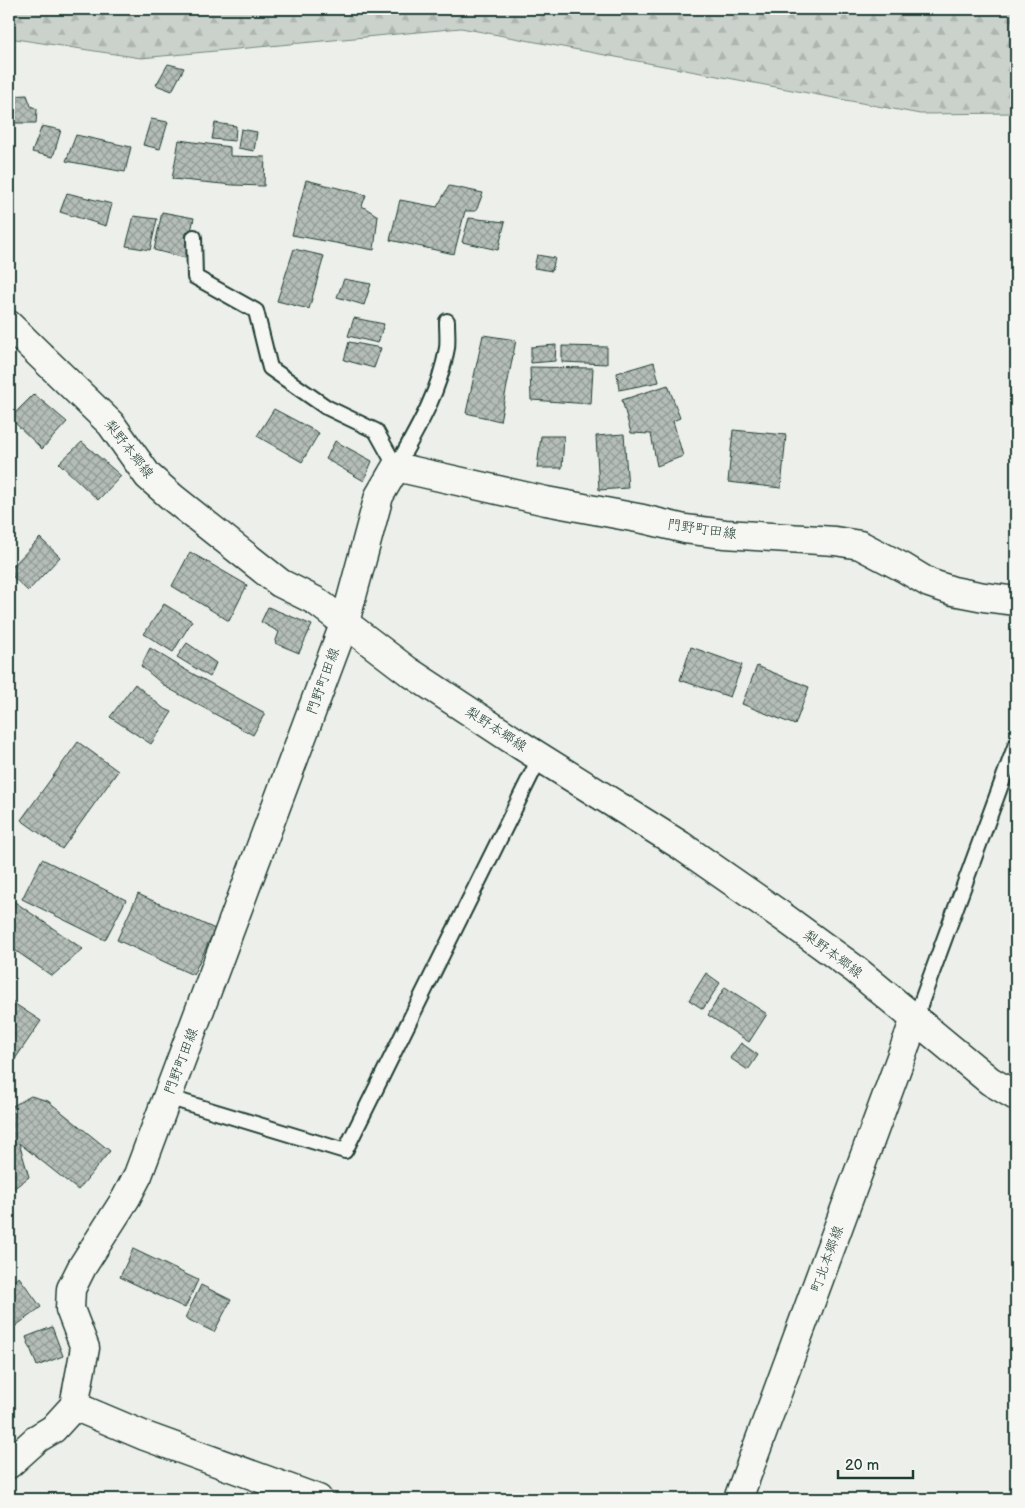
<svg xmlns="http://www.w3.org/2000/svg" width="1025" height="1508" viewBox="0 0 1025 1508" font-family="'Balsamiq Sans','Klee One',sans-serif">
	<defs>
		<pattern id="forest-firs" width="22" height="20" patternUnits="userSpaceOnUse" patternTransform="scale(1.25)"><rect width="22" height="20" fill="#cbd2cc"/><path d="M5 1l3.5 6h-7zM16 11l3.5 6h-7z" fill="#aeb5b0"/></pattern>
		<pattern id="building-cross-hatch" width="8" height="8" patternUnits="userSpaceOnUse" patternTransform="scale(1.25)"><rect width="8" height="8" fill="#b4bdb8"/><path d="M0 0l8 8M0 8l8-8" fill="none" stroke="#929b96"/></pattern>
	</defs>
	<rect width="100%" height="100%" fill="#edefea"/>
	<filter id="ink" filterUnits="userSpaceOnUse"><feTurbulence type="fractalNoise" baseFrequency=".02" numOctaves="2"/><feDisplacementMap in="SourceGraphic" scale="10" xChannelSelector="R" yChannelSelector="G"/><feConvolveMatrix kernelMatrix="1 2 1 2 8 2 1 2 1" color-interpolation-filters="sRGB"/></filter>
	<g filter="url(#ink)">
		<!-- forest -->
		<path fill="url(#forest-firs)" stroke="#758880" d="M 9,9 L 1016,9 L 1016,113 L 920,114 L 461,28 L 141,58 L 9,38 Z"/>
		<!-- building -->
		<path fill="url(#building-cross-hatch)" stroke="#1f3d34" d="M 168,64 L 184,68 L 172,91 L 156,85 Z
			M 27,95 L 31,106 L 37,109 L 36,123 L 9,123 L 9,96 Z
			M 151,119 L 168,122 L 160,149 L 143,145 Z
			M 215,123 L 236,126 L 235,141 L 212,139 Z
			M 42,126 L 61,130 L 53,157 L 32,152 Z
			M 241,129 L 257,132 L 254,151 L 238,148 Z
			M 76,135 L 131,147 L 125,172 L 66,161 Z
			M 179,140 L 230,147 L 230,156 L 265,157 L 264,186 L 233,185 L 172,179 Z
			M 306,180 L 366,195 L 362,206 L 378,216 L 374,250 L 292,235 Z
			M 449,186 L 483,193 L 476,211 L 465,211 L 454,254 L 390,240 L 400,200 L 437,207 Z
			M 67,193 L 112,204 L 106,226 L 60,212 Z
			M 162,212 L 194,218 L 185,258 L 154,250 Z
			M 134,216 L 157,219 L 150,250 L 126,246 Z
			M 469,218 L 505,222 L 498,250 L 462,242 Z
			M 294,249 L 324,256 L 309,309 L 277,301 Z
			M 537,255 L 555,258 L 552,271 L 534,268 Z
			M 344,279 L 371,284 L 364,305 L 337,297 Z
			M 354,318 L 384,324 L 378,343 L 348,336 Z
			M 483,335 L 516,340 L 500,421 L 466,413 Z
			M 349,342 L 381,348 L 374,368 L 344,360 Z
			M 556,345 L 555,361 L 531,363 L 531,347 Z
			M 562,346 L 607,347 L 607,364 L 562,362 Z
			M 654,362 L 659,382 L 619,390 L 617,373 Z
			M 530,367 L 593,368 L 591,404 L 531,400 Z
			M 668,385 L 680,418 L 673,421 L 683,456 L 657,466 L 651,434 L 631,433 L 622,400 Z
			M 34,394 L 67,422 L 42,449 L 10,418 Z
			M 274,409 L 319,433 L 302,462 L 257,436 Z
			M 733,430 L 786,435 L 781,488 L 728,482 Z
			M 624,434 L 628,488 L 599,490 L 596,436 Z
			M 541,436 L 564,436 L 562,468 L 537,468 Z
			M 335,441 L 372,461 L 364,481 L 326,459 Z
			M 82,442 L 121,476 L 98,500 L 59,463 Z
			M 40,538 L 60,557 L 28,591 L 9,573 L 9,570 Z
			M 190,552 L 247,585 L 229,621 L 172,586 Z
			M 164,604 L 192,621 L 173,652 L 144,634 Z
			M 268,607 L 312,625 L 299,653 L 275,643 L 279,632 L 261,622 Z
			M 187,643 L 216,663 L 210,677 L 177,657 Z
			M 691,647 L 742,665 L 730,697 L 680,680 Z
			M 150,648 L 184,669 L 265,713 L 253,735 L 166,687 L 141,666 Z
			M 757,666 L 809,687 L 795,725 L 742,704 Z
			M 135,684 L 163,708 L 172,712 L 151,744 L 110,717 Z
			M 78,742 L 118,771 L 62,849 L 21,820 Z
			M 42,859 L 126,900 L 105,940 L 22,899 Z
			M 138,894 L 215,929 L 193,975 L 117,940 Z
			M 9,898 L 83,949 L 52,976 L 9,946 Z
			M 706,973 L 720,983 L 703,1009 L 689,1000 Z
			M 725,987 L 767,1014 L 749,1042 L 708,1015 Z
			M 9,1000 L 41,1021 L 15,1059 L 9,1055 Z
			M 741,1043 L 758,1055 L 748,1070 L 730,1058 Z
			M 31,1096 L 48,1101 L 110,1151 L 78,1190 L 19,1143 L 29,1177 L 9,1192 L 9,1108 Z
			M 133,1249 L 198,1280 L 185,1308 L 120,1277 Z
			M 19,1277 L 41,1307 L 9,1331 L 9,1284 Z
			M 201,1285 L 231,1300 L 214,1332 L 185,1318 Z
			M 52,1327 L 63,1356 L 37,1366 L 26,1337 Z"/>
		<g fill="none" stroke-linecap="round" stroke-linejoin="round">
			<!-- service casing -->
			<g stroke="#1f3d34" stroke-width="18">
				<path id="service" d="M 194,237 L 195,277 L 256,311 L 270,368 L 326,407 L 376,431 L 396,467 C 417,430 440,391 447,348 C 448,340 447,330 447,321
					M 915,1019 L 1016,744
					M 167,1097 L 345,1151 L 540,757"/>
			</g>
			<!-- minor casing -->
			<g stroke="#1f3d34" stroke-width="31">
				<path id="minor" d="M 9,325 L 111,424 L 148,476 L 173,498 L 280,583 L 316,601 L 408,671 L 522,746 L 680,845 L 782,916 L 856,970 L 990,1081 L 1016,1096
					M 74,1406 L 145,1436 L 318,1499
					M 9,1464 L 38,1438 L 53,1429 L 74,1406 L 85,1348 L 70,1309 L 71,1289 L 82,1267 L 126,1198 L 138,1175 L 345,622 L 379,496 L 396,467 L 546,501 L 643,519 L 685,529 L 725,534 L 835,541 L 860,545 L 904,568 L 929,583 L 953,591 L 984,597 L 1016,601
					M 738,1499 L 915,1019"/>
			</g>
			<!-- service -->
			<use href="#service" stroke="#f6f6f2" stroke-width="14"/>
			<!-- minor -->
			<use href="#minor" stroke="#f6f6f2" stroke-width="28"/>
		</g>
	</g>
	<g text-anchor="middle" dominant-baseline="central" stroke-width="4.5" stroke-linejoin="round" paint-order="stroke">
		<!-- street labels -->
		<g font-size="14" fill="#1f3d34" stroke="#f6f6f2">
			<text transform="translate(129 449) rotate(52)">梨野本郷線</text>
			<text transform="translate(702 529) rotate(8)">門野町田線</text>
			<text transform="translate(323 681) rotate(-70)">門野町田線</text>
			<text transform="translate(496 729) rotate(33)">梨野本郷線</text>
			<text transform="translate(833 954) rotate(37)">梨野本郷線</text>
			<text transform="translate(181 1061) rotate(-69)">門野町田線</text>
			<text transform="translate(827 1259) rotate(-70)">町北本郷線</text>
		</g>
	</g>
	<!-- margin -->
	<rect width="1025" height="1508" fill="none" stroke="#f6f6f2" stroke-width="30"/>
	<rect x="15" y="15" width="995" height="1478" fill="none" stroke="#1f3d34" stroke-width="2" filter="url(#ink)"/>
	<!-- scale -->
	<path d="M838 1470v8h75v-8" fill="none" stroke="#1f3d34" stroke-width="2.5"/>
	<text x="845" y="1470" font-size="15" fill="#1f3d34" stroke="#f6f6f2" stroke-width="4" paint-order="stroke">20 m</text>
</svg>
